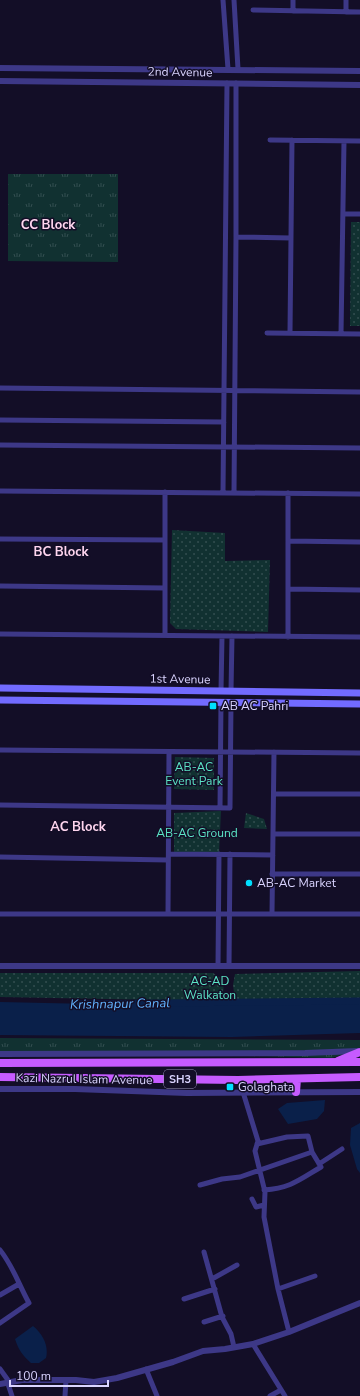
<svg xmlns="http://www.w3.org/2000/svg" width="360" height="1396" viewBox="0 0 360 1396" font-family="'Nunito Sans',sans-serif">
	<defs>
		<pattern id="grass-tufts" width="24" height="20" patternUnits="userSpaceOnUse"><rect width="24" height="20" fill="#113131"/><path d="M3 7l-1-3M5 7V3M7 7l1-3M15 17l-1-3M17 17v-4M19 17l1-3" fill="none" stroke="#334e50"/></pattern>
		<pattern id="park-dots" width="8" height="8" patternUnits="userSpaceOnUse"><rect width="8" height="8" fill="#113131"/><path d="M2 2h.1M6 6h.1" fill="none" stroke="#334e50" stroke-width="1.8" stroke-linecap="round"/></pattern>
	</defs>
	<rect width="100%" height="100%" fill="#130e27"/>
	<!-- grass -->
	<path fill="url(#grass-tufts)" d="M 8,174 L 118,174 L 118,262 L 8,261 Z
		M 0,1038 L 360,1040 L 360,1049 L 332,1058 L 210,1055 L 204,1056 L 0,1056 Z"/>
	<!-- park -->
	<path fill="url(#park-dots)" d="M 351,222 L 360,222 L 360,326 L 350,326 Z
		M 172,530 L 225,533 L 225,561 L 270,560 L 268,632 L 176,629 L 170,623 Z
		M 175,757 L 214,758 L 214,790 L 174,789 Z
		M 221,811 L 219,854 L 174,854 L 174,813 Z
		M 246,813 L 264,819 L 267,829 L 244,828 Z
		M 360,971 L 360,1000 L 243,1003 L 238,1003 L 235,1000 L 233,985 L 235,974 Z
		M 0,973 L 213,973 L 221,978 C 225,989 225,993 216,1001 L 0,997 Z"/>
	<!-- water -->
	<path fill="#0a204a" d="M 0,1002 L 183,1006 L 360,1002 L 360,1033 L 232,1037 L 0,1035 Z
		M 325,1100 L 324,1111 L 317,1119 L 288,1124 L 278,1109 L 287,1103 Z
		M 360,1123 L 360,1173 L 357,1169 L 350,1145 L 351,1128 Z
		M 33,1326 C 43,1334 49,1346 46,1358 L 39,1363 L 31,1363 C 23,1356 18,1349 15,1339 Z"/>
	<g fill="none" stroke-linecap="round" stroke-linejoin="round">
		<!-- canal -->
		<path stroke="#0a204a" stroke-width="7" d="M 76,1004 L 360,1001"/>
		<!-- minor -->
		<path stroke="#3d3887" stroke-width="5" d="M 223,0 L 228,69
			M 234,0 L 238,69
			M 253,10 L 360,12
			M 293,11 L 293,0
			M 346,12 L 346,0
			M 270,140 L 360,141
			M 343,214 L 360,214
			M 236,237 L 291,238
			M 267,333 L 360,334
			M 290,333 L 292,140
			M 341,334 L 344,141
			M 0,388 L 360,392
			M 0,420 L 224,422
			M 0,445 L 360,448
			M 0,491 L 360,494
			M 223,493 L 227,83
			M 234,493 L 236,237 L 236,83
			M 0,539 L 165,540
			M 288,541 L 360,542
			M 0,586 L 165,588
			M 288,589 L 360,590
			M 0,634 L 360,637
			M 165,635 L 165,492
			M 288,637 L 288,493
			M 221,691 L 222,636
			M 231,691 L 232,636
			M 0,750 L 360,753
			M 274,794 L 360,794
			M 0,805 L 230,808 L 231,703
			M 220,808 L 221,702
			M 273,834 L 360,834
			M 169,854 L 273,855
			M 0,857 L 168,860
			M 272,874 L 360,874
			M 0,914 L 360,914
			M 168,914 L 169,752
			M 272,914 L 274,752
			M 218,966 L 219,854
			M 229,966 L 230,854
			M 243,1092 L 258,1141 L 255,1151 L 265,1192 L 264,1217 L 278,1289 L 289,1332
			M 257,1144 L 287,1137 L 308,1136 L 312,1152 L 321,1167 C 299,1180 291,1188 264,1190
			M 319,1164 L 342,1149
			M 200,1185 L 222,1179 L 240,1177 L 312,1152
			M 252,1199 L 256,1207 L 264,1205
			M 0,1250 C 13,1266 19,1285 29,1303 L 0,1323
			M 204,1252 L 222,1317 L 231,1334 L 234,1347
			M 212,1279 L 237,1265
			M 278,1289 L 315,1276
			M 0,1295 L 19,1284
			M 184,1299 L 215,1289
			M 204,1322 L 223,1316
			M 253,1344 L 285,1396
			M 0,1369 L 10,1383
			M 146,1369 L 157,1396
			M 8,1384 L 12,1396
			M 65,1396 L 66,1380
			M 270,1396 L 281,1390"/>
		<!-- tertiary -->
		<path stroke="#3d3887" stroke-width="6" d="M 0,68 L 360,71
			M 0,81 L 360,85
			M 0,966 L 360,966
			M 0,1054 L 305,1053 L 358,1051
			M 0,1089 L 75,1089 L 187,1093 L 360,1092
			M 0,1384 L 22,1380 L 76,1380 L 94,1382 L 117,1378 L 173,1362 L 203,1351 L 225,1349 L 253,1344 L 289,1332 L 360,1303"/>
		<!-- secondary -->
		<path stroke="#726bff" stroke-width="7" d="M 0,688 L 360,693
			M 0,700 L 360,704"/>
		<!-- primary -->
		<path stroke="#c65bff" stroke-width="8" d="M 338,1061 L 360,1052
			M 0,1063 L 360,1062
			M 0,1077 L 238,1080 L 360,1077
			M 296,1092 L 297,1079"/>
	</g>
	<!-- markers -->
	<g fill="#00dfff" stroke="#130e27" stroke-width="1.5">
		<rect x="209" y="702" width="8" height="8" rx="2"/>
		<circle cx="249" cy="883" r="4"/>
		<rect x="226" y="1083" width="8" height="8" rx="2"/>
	</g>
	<g text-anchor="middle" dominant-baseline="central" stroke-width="3" stroke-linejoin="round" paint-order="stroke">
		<!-- shield labels -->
		<rect fill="#130e27" stroke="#9e99be" stroke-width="1" x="164" y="1070" width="32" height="18" rx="3"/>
		<g font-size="11" font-weight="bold" fill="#dad4ff">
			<text x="180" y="1079">SH3</text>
		</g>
		<!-- street labels -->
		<g font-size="12" fill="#dad4ff" stroke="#130e27">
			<text transform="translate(180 72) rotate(1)">2nd Avenue</text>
			<text transform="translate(180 679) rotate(1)">1st Avenue</text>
			<text transform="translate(84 1079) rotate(1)">Kazi Nazrul Islam Avenue</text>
		</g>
		<!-- poi labels -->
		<g font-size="12" fill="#dad4ff" stroke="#130e27" text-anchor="start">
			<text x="221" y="706">AB AC Pahri</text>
			<text x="257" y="883">AB-AC Market</text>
			<text x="238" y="1087">Golaghata</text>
		</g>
		<!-- park labels -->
		<g font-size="12" fill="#5be4c5" stroke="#130e27">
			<text x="194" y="767">AB-AC<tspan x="194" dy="14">Event Park</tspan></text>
			<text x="197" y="833">AB-AC Ground</text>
			<text x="210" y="981">AC-AD<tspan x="210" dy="14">Walkaton</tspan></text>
		</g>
		<!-- neighbourhood labels -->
		<g font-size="13" font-weight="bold" fill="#ffd6ef" stroke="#130e27">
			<text x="48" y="225">CC Block</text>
			<text x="61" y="552">BC Block</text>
			<text x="78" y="827">AC Block</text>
		</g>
		<!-- water labels -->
		<g font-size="13" font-style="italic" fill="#62b3ff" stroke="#130e27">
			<text transform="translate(120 1004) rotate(-1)">Krishnapur Canal</text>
		</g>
	</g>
	<!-- scale -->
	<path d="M10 1380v6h98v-6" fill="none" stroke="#dad4ff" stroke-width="2"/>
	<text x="16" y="1380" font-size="12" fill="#dad4ff" stroke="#130e27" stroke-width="3" paint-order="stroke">100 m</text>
</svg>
